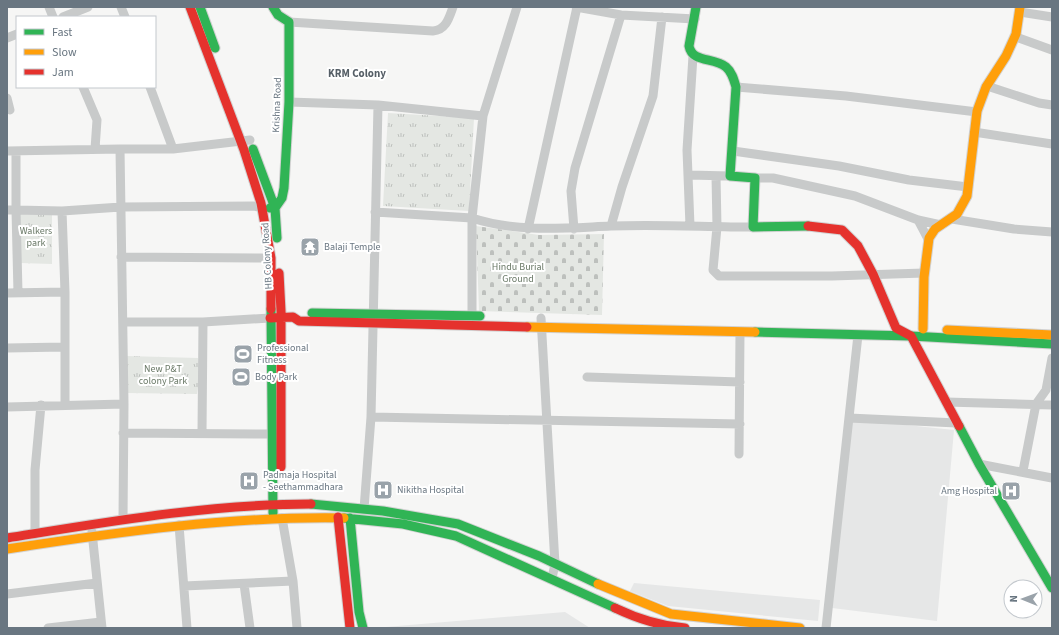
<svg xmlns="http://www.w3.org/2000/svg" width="1059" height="635" viewBox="0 0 1059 635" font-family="'Source Sans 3',sans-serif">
	<defs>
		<pattern id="cemetery-stones" width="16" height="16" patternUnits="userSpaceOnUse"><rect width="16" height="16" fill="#e4e7e3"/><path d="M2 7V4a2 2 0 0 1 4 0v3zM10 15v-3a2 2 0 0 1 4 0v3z" fill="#bdc0bd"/></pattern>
		<pattern id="park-tufts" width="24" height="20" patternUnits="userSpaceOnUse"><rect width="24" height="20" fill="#e4e7e3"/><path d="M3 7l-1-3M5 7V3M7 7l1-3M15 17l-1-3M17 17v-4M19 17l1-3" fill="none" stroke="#bdc0bd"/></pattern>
	</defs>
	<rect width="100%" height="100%" fill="#f6f6f5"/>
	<!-- built -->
	<path fill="#e6e7e7" d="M 850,419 L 954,430 L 937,621 L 832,608 Z
		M 634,583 L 820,600 L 818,621 L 668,606 L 630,591 Z
		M 565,612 L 590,628 L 374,628 Z"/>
	<!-- cemetery -->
	<path fill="url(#cemetery-stones)" d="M 476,226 L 539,235 L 604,234 L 602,315 L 479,311 Z"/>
	<!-- park -->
	<path fill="url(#park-tufts)" d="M 388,113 L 474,118 L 469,211 L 383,206 Z
		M 20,209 L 52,210 L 52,264 L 20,263 Z
		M 127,356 L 198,358 L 200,373 L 197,394 L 127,393 Z"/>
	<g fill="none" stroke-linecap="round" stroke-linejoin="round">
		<!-- fast casing -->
		<g stroke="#d2d2d2" stroke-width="11">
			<path id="fast" d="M 200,7 L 215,48
				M 696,7 L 689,46 C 692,63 714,57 726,67 C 732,72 734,80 736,87 L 730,176 L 755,178 L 753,227 L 808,226
				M 253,149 L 275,208 L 277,238
				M 270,208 L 275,208 L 282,198 L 284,188 L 289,102 L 289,22 L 278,15 L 273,7
				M 271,309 L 273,513
				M 312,313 L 480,316
				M 755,332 L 911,336 L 1052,344
				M 959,426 L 979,464 L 1052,588
				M 311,504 L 383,511 L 458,524 L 539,556 L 598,584
				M 344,518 L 403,524 L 456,536 L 615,608
				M 350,518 L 359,612 L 363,628"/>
		</g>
		<!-- slow casing -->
		<g stroke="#d2d2d2" stroke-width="11">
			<path id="slow" d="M 527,327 L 755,332
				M 923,329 L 924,277 L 929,238 L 935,229 L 957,214 L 967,196 L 977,111 L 986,87 L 1006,56 L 1016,34 L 1020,7
				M 947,330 L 1052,335
				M 7,549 C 118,532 231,516 344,518
				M 598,584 L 671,614 L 800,628"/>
		</g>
		<!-- jam casing -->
		<g stroke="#d2d2d2" stroke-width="11">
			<path id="jam" d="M 190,7 L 244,150 L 261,203 L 271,258 L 271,309
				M 808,226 L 842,230 L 858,246 L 873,274 L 896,328 L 911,336 L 959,426
				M 279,273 L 281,311 L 281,467
				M 270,318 L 293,317 L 299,321 L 527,327
				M 338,517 L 350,628
				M 7,538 C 107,522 209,504 311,504
				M 615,608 C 638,619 660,626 685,628"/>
		</g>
		<!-- street -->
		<path stroke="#c8caca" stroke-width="9" d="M 49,7 L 53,17
			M 121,7 L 125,17
			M 576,7 L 621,15 L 695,19
			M 1020,12 L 1052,17
			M 63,17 L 88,7
			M 289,22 L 433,31 C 446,30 449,18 453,7
			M 1016,37 L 1052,50
			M 7,38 L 17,34
			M 987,86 L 1039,103 L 1052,105
			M 83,87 L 97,120 L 95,149
			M 150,87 L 173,149
			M 736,87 L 846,96 L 977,112
			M 7,98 L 10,110
			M 289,102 L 378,105
			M 483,116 L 517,7
			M 974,132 L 1052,144
			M 120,149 L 124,404 L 123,519
			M 7,151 L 120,149 L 173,149 L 250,140
			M 16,151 L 16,210 L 62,211 L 121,207 L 253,206 L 264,208
			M 733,151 L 839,166 L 909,180 L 968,187
			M 689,175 L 730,176
			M 716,176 L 717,227 L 713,270 L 719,276 L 832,276 L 924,273
			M 755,178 L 773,178 L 855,196 L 918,220 L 941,225
			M 7,210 L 16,210 L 18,293
			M 62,211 L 65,292 L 65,404
			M 375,212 L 472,218 C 518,233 564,228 611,226 C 658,224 706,227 753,227
			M 952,219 L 1014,229 L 1052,232
			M 918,220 L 928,239
			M 611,226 L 622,187 L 653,96 L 662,17
			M 690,226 L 687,150 L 693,56
			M 528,229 L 577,7
			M 574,229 L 571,191 L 575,168 L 621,15
			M 121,257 L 271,258
			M 7,293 L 65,292
			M 541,318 L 555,564 L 552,578
			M 123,322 L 203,322 L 270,318
			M 7,348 L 64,347
			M 587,377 L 740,382
			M 946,402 L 1052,405
			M 7,407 L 124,404
			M 371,417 L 740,424
			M 849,418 L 957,423
			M 202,432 L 203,322
			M 123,433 L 272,434
			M 739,454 L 740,332
			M 979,464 L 1052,478
			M 1023,471 L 1036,404 L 1046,390 L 1052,358
			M 364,509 L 371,417 L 378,105 L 483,116 L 472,218 L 472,315
			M 282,518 L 293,581 L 297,628
			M 179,525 L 187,628
			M 92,532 L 102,628
			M 35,534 L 35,470 L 41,405
			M 244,584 L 250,628
			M 184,586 L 293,581
			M 7,594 L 97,583
			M 48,628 L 101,622
			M 826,628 L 858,335"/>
		<!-- fast -->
		<use href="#fast" stroke="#30b455" stroke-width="9"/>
		<!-- slow -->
		<use href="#slow" stroke="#ff9f0a" stroke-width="9"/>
		<!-- jam -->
		<use href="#jam" stroke="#e5322d" stroke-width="9"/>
	</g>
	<!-- icons -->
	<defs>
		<g id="temple-square" transform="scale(1)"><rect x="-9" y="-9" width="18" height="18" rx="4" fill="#9aa3aa" stroke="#fff"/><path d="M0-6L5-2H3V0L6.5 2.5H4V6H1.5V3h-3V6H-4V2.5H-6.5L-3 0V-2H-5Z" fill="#fff"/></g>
		<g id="stadium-square" transform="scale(1)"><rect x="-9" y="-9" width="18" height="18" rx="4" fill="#9aa3aa" stroke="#fff"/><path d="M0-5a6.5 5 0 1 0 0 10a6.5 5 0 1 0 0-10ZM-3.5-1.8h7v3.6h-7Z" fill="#fff"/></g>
		<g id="hospital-square" transform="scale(1)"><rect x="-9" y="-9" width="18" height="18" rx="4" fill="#9aa3aa" stroke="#fff"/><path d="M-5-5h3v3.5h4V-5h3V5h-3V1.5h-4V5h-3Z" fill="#fff"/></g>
	</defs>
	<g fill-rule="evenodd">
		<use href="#temple-square" x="310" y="247"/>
		<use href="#stadium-square" x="243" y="354"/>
		<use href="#stadium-square" x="241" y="377"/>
		<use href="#hospital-square" x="249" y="481"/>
		<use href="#hospital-square" x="383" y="490"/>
		<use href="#hospital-square" x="1011" y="491"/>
	</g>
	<g text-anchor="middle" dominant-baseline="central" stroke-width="4" stroke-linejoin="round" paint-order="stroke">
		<!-- street labels -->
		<g font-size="10" fill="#697681" stroke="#fff">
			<text transform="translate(277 105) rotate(-88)">Krishna Road</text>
			<text transform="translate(267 256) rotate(-93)">HB Colony Road</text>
		</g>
		<!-- park labels -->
		<g font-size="10" fill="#6a7967" stroke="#fff">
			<text x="36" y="231">Walkers<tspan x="36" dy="12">park</tspan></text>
			<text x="518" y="267">Hindu Burial<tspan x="518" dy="12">Ground</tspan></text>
			<text x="163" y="369">New P&amp;T<tspan x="163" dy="12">colony Park</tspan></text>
		</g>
		<!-- poi labels -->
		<g font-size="10" fill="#697681" stroke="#fff" text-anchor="start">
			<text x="324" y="247">Balaji Temple</text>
			<text x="257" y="348">Professional<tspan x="257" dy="12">Fitness</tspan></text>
			<text x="255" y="377">Body Park</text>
			<text x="263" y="475">Padmaja Hospital<tspan x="263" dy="12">- Seethammadhara</tspan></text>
			<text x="397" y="490">Nikitha Hospital</text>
			<text x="997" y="491" text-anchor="end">Amg Hospital</text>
		</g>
		<!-- neighbourhood labels -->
		<g font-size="11" font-weight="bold" fill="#565f67" stroke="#fff">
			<text x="357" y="73">KRM Colony</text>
		</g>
	</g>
	<!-- border -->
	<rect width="1059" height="635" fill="none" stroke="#697681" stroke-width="16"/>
	<!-- legend -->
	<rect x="16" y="16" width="140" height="72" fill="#ffffff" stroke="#c3c8cd"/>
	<rect x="24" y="29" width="20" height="6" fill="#30b455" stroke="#c3c8cd"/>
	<text x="52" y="36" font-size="12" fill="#697681">Fast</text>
	<rect x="24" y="49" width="20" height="6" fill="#ff9f0a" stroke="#c3c8cd"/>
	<text x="52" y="56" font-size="12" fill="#697681">Slow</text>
	<rect x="24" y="69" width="20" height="6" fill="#e5322d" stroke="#c3c8cd"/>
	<text x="52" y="76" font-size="12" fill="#697681">Jam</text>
	<!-- north arrow -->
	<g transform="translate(1023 599) rotate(271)"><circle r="19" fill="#ffffff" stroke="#c3c8cd"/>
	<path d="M0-3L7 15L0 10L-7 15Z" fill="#9aa3aa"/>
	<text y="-6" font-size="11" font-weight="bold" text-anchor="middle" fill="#697681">N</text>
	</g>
</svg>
